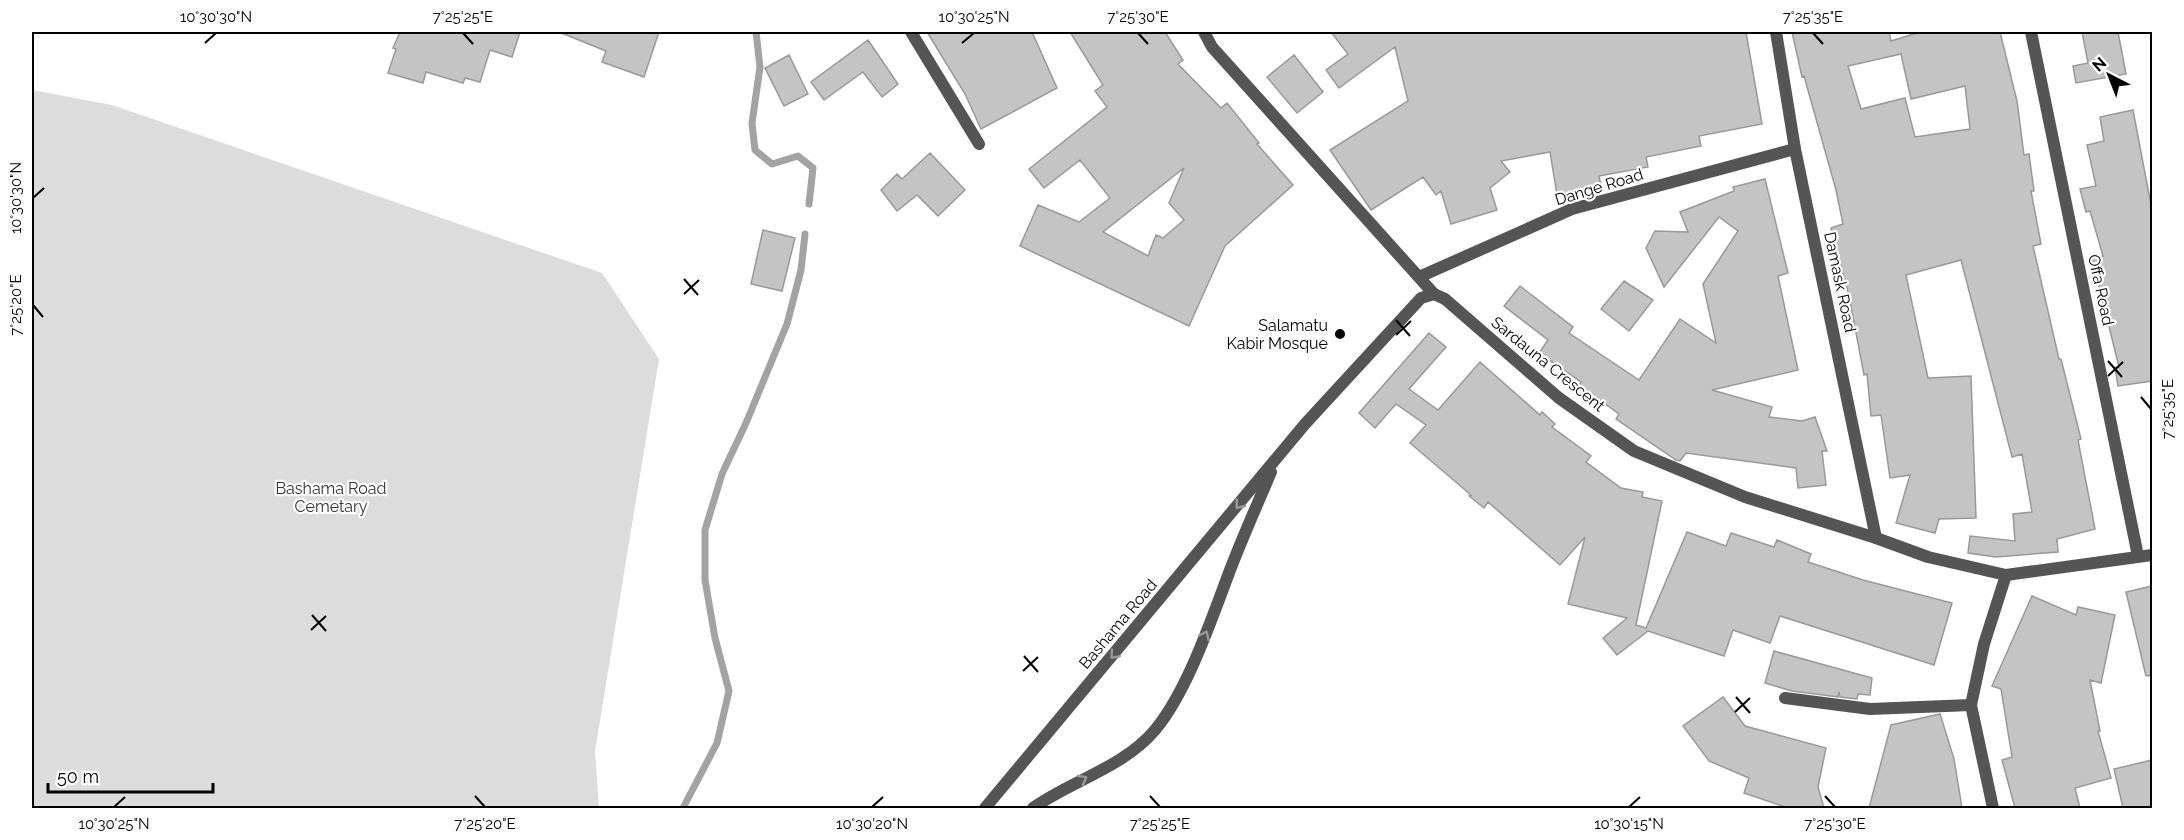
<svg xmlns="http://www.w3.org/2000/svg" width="2184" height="840" viewBox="0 0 2184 840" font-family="Raleway,sans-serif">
	<rect width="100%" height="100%" fill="#fff"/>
	<!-- green -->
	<path fill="#dcdcdc" d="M 32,90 L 112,105 L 602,273 L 659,359 L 595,751 L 599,808 L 32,808 Z"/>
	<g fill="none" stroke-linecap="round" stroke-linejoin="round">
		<!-- stream -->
		<path stroke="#a3a3a3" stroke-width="7" d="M 756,32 L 760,67 L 752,123 L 755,150 L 772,164 L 798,156 L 813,168 L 809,204
			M 683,808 L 717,743 L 729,691 L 715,638 L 705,580 L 705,530 L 722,474 L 746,423 L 787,324 L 801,270 L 805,234"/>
	</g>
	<!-- building -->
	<path fill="#c4c4c4" stroke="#999" stroke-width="1.5" fill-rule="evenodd" d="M 400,32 L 520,32 L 512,57 L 490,50 L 480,82 L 465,78 L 463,83 L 426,72 L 423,83 L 388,73 L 396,49 L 393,48 Z
		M 559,32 L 659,32 L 644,77 L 602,62 L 606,51 Z
		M 927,32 L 1032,32 L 1057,88 L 981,129 L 965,94 Z
		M 1070,32 L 1165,32 L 1183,60 L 1178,64 L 1221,108 L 1227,103 L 1259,143 L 1257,144 L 1293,185 L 1225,246 L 1189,326 L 1020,246 L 1038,205 L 1079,222 L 1110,198 L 1080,160 L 1044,188 L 1029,169 L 1107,107 L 1095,91 L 1103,85 ZM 1184,168 L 1169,203 L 1184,220 L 1163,238 L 1156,235 L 1148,256 L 1103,232 Z
		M 1331,32 L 1746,32 L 1762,124 L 1699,136 L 1701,146 L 1646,157 L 1648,167 L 1599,176 L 1601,187 L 1557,195 L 1550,152 L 1501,161 L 1510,172 L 1490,188 L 1497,210 L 1451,224 L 1441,191 L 1436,195 L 1423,177 L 1371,210 L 1330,150 L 1408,101 L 1395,47 L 1339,88 L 1326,70 L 1348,54 Z
		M 1792,32 L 1889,32 L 1891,41 L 1920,32 L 2000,32 L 2017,101 L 2024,155 L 2029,154 L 2034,191 L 2031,191 L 2041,244 L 2033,246 L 2059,359 L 2061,359 L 2081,439 L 2078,440 L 2095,529 L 2057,539 L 2058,552 L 1996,557 L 1968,553 L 1970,536 L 2015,541 L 2013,514 L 2032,512 L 2022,454 L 2012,457 L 1961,260 L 1906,275 L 1928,378 L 1971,376 L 1976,518 L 1939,519 L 1935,533 L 1896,523 L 1910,475 L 1890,478 L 1881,415 L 1871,416 L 1867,374 L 1864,375 L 1849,296 L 1831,228 L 1843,224 L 1836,190 L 1804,76 L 1802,77 ZM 1901,54 L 1911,99 L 1965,86 L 1970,129 L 1915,137 L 1905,98 L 1861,109 L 1848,66 Z
		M 2082,32 L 2118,32 L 2126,74 L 2076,83 L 2073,66 L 2088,63 Z
		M 868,40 L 898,84 L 882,97 L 863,72 L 824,100 L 811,82 Z
		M 789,55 L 808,94 L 784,106 L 765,68 Z
		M 1294,55 L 1323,92 L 1297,113 L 1267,77 Z
		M 2133,110 L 2152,210 L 2152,381 L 2118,386 L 2115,368 L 2119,367 L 2092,258 L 2103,256 L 2090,211 L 2086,212 L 2080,189 L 2096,186 L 2087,145 L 2104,141 L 2100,117 Z
		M 930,153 L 965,190 L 938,216 L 917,195 L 897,211 L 881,190 L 897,174 L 902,179 Z
		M 1765,179 L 1788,273 L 1778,276 L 1798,370 L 1712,390 L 1772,407 L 1769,417 L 1802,421 L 1815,417 L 1827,451 L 1822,451 L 1826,485 L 1798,488 L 1796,468 L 1686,453 L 1680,461 L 1676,460 L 1616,419 L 1619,414 L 1579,385 L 1581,382 L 1539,353 L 1548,340 L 1504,306 L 1520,286 L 1573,327 L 1569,333 L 1639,380 L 1680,319 L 1716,343 L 1703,284 L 1738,231 L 1719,217 L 1664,287 L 1646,248 L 1655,231 L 1688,232 L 1680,212 L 1734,191 L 1733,187 Z
		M 763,230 L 795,238 L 782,291 L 751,284 Z
		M 1624,281 L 1653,300 L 1629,331 L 1601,309 Z
		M 1429,333 L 1446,347 L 1409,389 L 1438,410 L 1480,362 L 1540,415 L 1542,412 L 1555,424 L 1552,427 L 1591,456 L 1586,462 L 1621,488 L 1643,492 L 1642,497 L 1662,501 L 1636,625 L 1646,628 L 1687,532 L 1726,546 L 1731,533 L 1774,547 L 1777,540 L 1811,554 L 1808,562 L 1863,580 L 1952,603 L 1934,665 L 1780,616 L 1770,643 L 1733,630 L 1724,656 L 1648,631 L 1617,655 L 1603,638 L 1627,618 L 1568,604 L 1585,537 L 1560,565 L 1488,502 L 1484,508 L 1469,496 L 1471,495 L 1410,443 L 1426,425 L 1396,404 L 1375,428 L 1359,413 Z
		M 2152,586 L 2152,675 L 2146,676 L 2126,592 Z
		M 2032,596 L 2076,615 L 2078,607 L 2115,615 L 2101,683 L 2090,680 L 2100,731 L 2098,731 L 2111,778 L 2075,788 L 2080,808 L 2015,808 L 2002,760 L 2012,757 L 2001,689 L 1992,686 Z
		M 1774,651 L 1872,678 L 1870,695 L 1858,694 L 1857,699 L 1840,697 L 1839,692 L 1838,697 L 1792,691 L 1765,683 Z
		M 1723,697 L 1745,726 L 1826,748 L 1818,787 L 1824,808 L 1788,808 L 1744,793 L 1749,778 L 1709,761 L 1683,726 Z
		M 1940,714 L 1954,759 L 1962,808 L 1869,808 L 1891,725 Z
		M 2152,760 L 2152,808 L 2123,808 L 2114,769 Z"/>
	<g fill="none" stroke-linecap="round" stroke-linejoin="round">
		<!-- minor -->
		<path stroke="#555" stroke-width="12" d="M 911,32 L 979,144
			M 1204,32 L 1212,47 L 1434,294
			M 1776,32 L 1795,149 L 1876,538
			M 2031,32 L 2138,556
			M 1419,277 L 1572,209 L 1795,149
			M 1785,698 L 1870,709 L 1971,705
			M 1993,808 L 1971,705 L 1984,644 L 2006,575"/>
		<!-- tertiary -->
		<path stroke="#555" stroke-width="12" d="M 985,808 L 1305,424 L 1421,298 L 1434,294 L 1445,299 L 1559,398 L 1634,451 L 1745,497 L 1876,538 L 1928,557 L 2006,575 L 2152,555
			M 1033,808 C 1071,781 1124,767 1155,730 C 1189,689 1213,614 1232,565 C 1244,534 1258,503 1271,472"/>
	</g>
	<!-- one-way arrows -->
	<defs><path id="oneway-chevron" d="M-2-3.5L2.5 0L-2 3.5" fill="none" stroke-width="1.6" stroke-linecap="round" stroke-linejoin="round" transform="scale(1.5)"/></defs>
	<g stroke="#999">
		<use href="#oneway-chevron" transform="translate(1239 505) rotate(129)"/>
		<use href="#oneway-chevron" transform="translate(1205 635) rotate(-65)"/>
		<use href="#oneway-chevron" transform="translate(1114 655) rotate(130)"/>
		<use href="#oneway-chevron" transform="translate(1083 779) rotate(-29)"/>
	</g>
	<!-- ticks -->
	<path fill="none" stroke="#000" stroke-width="2" d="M 463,33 L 473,44M 1138,33 L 1148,44M 1813,33 L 1823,44M 205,43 L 216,33M 962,43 L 974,33M 33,198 L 44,188M 684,279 L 698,295M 684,294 L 699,280M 33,305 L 43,317M 1396,320 L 1410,336M 1396,335 L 1411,321M 2108,361 L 2122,377M 2108,376 L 2123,362M 2141,397 L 2151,409M 312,615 L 326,631M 311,630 L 326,616M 1024,656 L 1038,672M 1023,671 L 1038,657M 1736,697 L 1750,713M 1735,712 L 1750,698M 475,796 L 485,807M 1150,796 L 1160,807M 1825,796 L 1835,807M 114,807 L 125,797M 872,807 L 883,797M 1629,807 L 1640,797"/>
	<!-- markers -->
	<circle fill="#000" stroke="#fff" stroke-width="2" cx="1340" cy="334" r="6"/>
	<g text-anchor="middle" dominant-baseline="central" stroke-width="4.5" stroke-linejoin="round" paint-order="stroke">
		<!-- street labels -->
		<g font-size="16" fill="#000" stroke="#fff">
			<text transform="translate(1599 187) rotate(-17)">Dange Road</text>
			<text transform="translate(1840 282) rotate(78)">Damask Road</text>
			<text transform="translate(2101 290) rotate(78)">Offa Road</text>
			<text transform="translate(1548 364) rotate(39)">Sardauna Crescent</text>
			<text transform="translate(1118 624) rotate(-50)">Bashama Road</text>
		</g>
		<!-- poi labels -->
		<g font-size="16" fill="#000" stroke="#fff" text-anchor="end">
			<text x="1328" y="325">Salamatu<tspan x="1328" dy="18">Kabir Mosque</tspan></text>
		</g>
		<!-- park labels -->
		<g font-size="16" fill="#333" stroke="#fff">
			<text x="331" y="488">Bashama Road<tspan x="331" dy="18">Cemetary</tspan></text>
		</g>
	</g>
	<!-- border -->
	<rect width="2184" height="840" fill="none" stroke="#ffffff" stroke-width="66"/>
	<!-- north arrow -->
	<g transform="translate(2109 75) rotate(318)" stroke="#ffffff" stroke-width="4.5" paint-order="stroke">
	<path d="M0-4.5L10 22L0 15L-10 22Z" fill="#000000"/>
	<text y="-9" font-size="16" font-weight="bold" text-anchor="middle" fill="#000000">N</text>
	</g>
	<!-- scale -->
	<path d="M48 783v9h165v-9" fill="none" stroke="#000000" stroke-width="3"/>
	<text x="57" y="783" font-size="18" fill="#000000" stroke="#ffffff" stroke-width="4.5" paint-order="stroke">50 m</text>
	<rect x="33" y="33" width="2118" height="774" fill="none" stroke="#000" stroke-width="2"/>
	<g font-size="15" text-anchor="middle" fill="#000">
		<text x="216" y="22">10°30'30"N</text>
		<text x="463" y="22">7°25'25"E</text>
		<text x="974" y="22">10°30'25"N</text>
		<text x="1138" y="22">7°25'30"E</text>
		<text x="1813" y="22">7°25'35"E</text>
		<text transform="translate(16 198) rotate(-90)" y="5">10°30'30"N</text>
		<text transform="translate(16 305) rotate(-90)" y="5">7°25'20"E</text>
		<text transform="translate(2168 409) rotate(-90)" y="5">7°25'35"E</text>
		<text x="114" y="829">10°30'25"N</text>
		<text x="485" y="829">7°25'20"E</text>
		<text x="872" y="829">10°30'20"N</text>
		<text x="1160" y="829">7°25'25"E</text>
		<text x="1629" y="829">10°30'15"N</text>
		<text x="1835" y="829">7°25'30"E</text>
	</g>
</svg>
